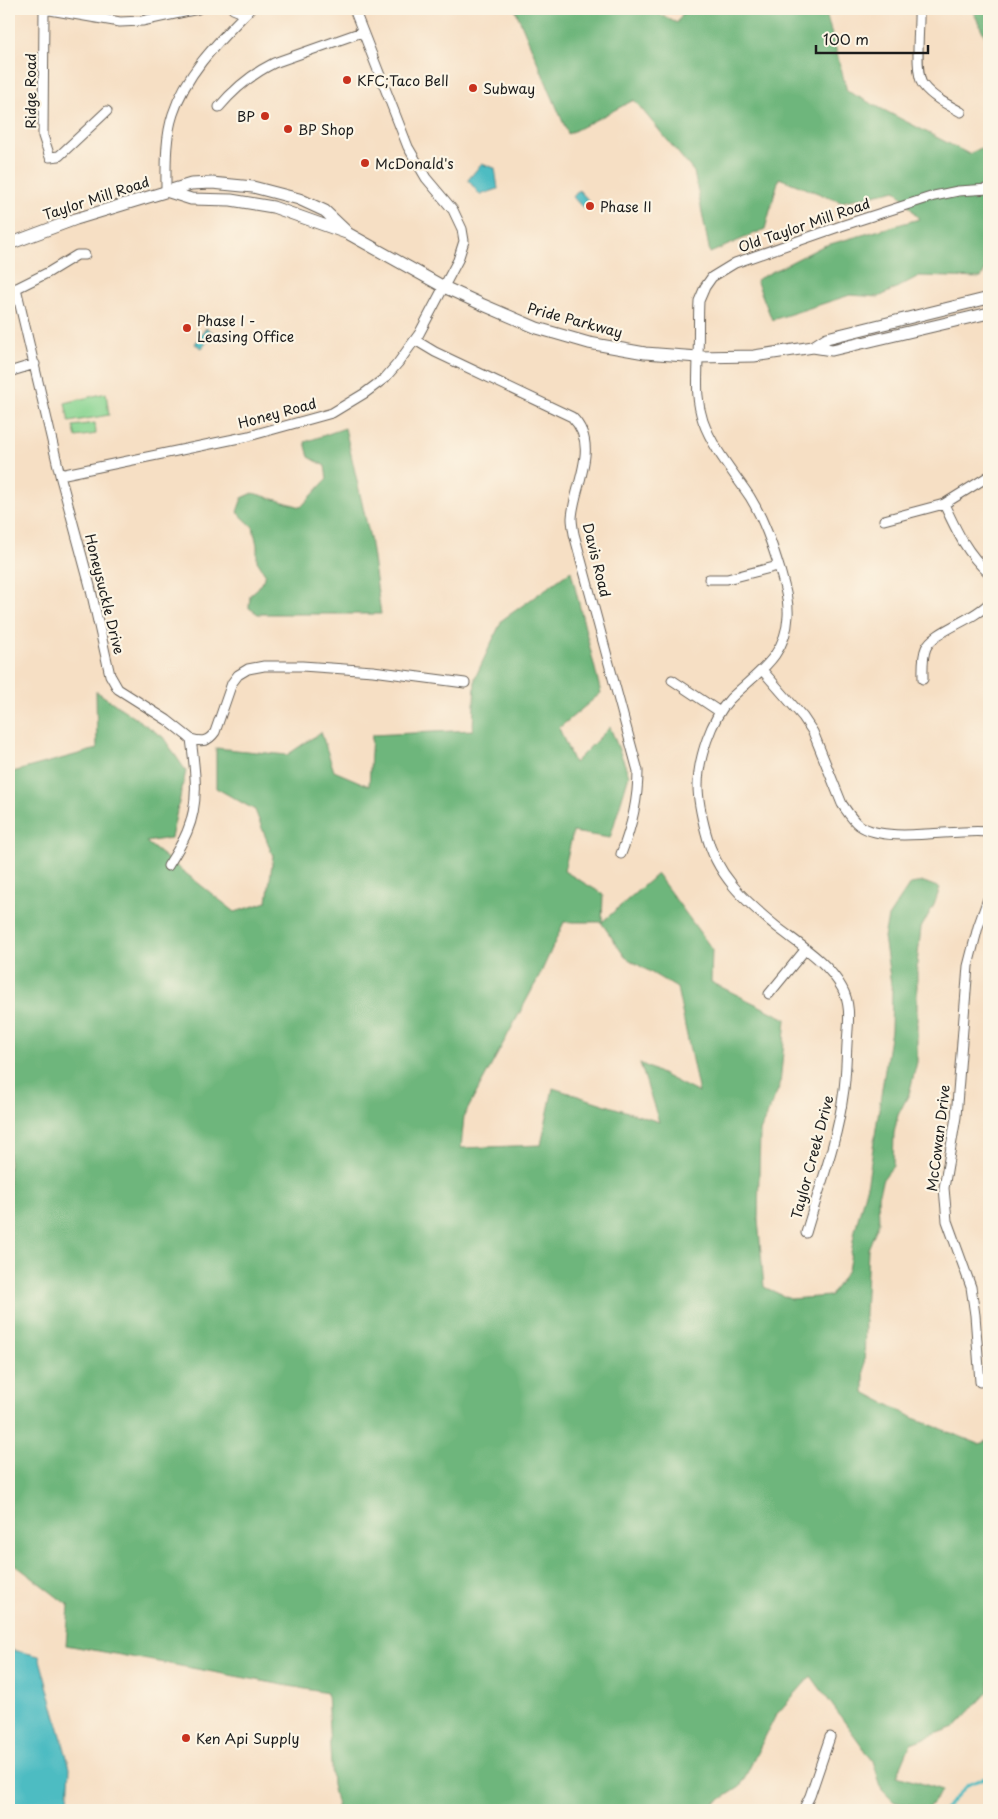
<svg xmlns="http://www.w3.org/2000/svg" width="998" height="1819" viewBox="0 0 998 1819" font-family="'Playpen Sans',sans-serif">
	<rect width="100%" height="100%" fill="#fcf5e5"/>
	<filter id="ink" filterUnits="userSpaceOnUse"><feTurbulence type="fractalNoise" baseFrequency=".02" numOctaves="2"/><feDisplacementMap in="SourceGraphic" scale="10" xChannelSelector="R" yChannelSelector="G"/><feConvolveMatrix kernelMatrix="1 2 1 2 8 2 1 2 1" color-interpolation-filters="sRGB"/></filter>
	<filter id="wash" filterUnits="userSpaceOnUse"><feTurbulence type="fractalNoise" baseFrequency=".0096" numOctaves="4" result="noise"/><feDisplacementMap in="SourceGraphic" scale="20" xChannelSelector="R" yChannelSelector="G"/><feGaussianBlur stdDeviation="1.12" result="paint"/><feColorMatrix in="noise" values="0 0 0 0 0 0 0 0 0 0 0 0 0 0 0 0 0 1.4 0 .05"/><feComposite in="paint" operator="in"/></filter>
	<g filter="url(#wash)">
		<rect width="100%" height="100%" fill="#f6dfc4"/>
		<!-- green -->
		<path fill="#88d491" stroke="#527856" d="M 106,393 L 109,415 L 69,422 L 65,403 Z
			M 95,423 L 96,434 L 76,437 L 73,426 Z"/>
		<!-- forest -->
		<path fill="#6eb67b" stroke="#45694c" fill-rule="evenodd" d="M 515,9 L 649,9 L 677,23 L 685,9 L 825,9 L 847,91 L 969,154 L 989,144 L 989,263 L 981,278 L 919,276 L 879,297 L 850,295 L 772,320 L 756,280 L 823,246 L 919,219 L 896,190 L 841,202 L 779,178 L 765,229 L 710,253 L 694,172 L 634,100 L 568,134 Z
			M 972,9 L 989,9 L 989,45 Z
			M 345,428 L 370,538 L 381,614 L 258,614 L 249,608 L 250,595 L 258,588 L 266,575 L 257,561 L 257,545 L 253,527 L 237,512 L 242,498 L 253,493 L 301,507 L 327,479 L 325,466 L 309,457 L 305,442 Z
			M 571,571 L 601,693 L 559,728 L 574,763 L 610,727 L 629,775 L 610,838 L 573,832 L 564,871 L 603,894 L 602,922 L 657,874 L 712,949 L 711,982 L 786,1019 L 780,1085 L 760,1131 L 758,1219 L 764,1287 L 790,1299 L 830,1296 L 848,1270 L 855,1230 L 868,1181 L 891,1030 L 892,991 L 884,937 L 888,917 L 910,884 L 924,882 L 940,888 L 934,905 L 921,928 L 917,964 L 917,1062 L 909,1094 L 898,1115 L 894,1133 L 893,1166 L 883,1179 L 878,1196 L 879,1222 L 868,1249 L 865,1313 L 864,1392 L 916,1419 L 979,1444 L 989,1440 L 989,1691 L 955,1727 L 911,1743 L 897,1776 L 943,1790 L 928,1808 L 894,1802 L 882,1790 L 873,1761 L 811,1676 L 776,1715 L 740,1787 L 704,1810 L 338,1810 L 332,1785 L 327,1693 L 66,1645 L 69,1606 L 9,1560 L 9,773 L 97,749 L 96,691 L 163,737 L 186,771 L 171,838 L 146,842 L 235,912 L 267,902 L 273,856 L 255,810 L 216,788 L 216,748 L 287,755 L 321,732 L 334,771 L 369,786 L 372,735 L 473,730 L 475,678 L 502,620 ZM 564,922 L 601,922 L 625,957 L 677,988 L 699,1093 L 640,1063 L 659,1122 L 553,1088 L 541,1145 L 461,1148 L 464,1116 L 539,977 Z"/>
		<!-- water -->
		<path fill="#4dbcc2" stroke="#346c6f" d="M 481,164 L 495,168 L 498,189 L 480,195 L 468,180 Z
			M 579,190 L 590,202 L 583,208 L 573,197 Z
			M 206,328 L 214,333 L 202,348 L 195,344 Z
			M 13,1650 L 39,1656 L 70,1768 L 68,1801 L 61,1810 L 9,1810 L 9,1652 Z"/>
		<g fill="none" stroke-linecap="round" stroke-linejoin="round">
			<!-- stream -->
			<path stroke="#4dbcc2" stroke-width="2.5" d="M 945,1810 L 945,1808 L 968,1785 L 989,1776"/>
		</g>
	</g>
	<g filter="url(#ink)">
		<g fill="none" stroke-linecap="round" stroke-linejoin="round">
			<!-- minor casing -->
			<g stroke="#686057" stroke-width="11">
				<path id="minor" d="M 44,9 L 43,136 L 50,157 L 59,156 L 107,111
					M 44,9 L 120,22 L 142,21 L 198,9
					M 233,9 L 245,14
					M 919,9 C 920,27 914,73 923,85 C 932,97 948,105 961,112
					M 219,107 C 235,88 252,74 274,63 L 362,32
					M 166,191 C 166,166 165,138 173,114 C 187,71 220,40 250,9
					M 16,288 L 60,475 L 90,586 L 110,675 L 118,689 L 167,720 L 191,739 C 195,770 200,802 187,832 C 182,844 175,855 168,866
					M 9,292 L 49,272 L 77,255 L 85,255
					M 415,340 L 435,352 L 572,417 C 601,446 574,484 572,518 C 572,523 573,528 574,534 L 638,771 C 638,798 631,829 621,854
					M 9,372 L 35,364
					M 60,475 L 249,436 L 332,413 L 365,393 L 385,378 L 398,363 L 419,334 L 458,260 L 464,241 L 462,229 L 453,210 L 426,178 L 408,147 L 354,9
					M 944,504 C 956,530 967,554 989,573
					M 884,520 L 944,504 L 989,476
					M 709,579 L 727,579 L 778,566
					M 763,671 L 803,717 L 813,732 L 842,804 C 847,811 852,820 859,825 C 887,845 954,828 989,832
					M 923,679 C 923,669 922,657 926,648 C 934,630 973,621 989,603
					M 672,680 L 720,712
					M 191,739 C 202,742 208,742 215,732 L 232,683 L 238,675 L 248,669 L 264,666 L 302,666 L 373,671 L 465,683
					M 769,994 L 805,950
					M 806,1233 C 819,1188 837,1143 843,1096 C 846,1079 846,1061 847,1044 C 848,1024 852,1006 842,988 C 828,962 800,945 777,927 C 745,901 716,875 706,833 C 702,818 698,801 698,786 C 698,759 711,719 730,699 C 756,673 786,658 788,616 C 789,600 784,585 780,570 C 772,544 764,520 750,497 C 734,473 713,449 703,421 C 695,397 698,378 698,354 C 699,336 698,319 699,301 L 705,287 L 712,277 L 735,263 L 841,226 L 934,196 L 958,191 L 989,189
					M 980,1382 L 975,1315 L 971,1287 L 947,1221 L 944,1188 L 956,1117 L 968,966 L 978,927 L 989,896
					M 803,1810 L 810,1796 L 830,1737"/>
			</g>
			<!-- major casing -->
			<g stroke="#686057" stroke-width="13">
				<path id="major" d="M 166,191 L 191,199 L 231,200 L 273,207 L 349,234 L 444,287 L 481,304 L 537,328 L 589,343 L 645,353 L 698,357 L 754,356 L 813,347 L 832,350 L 989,313
					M 9,244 L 76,219 L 191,184 L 212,183 L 253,187 L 299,199 L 325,211 L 346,231
					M 813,347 L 827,338 L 989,298"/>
			</g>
			<!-- minor -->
			<use href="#minor" stroke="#fff" stroke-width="9"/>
			<!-- major -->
			<use href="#major" stroke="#fff" stroke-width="11"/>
		</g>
	</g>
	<!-- markers -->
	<g fill="#c8321e" stroke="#fcf5e5" stroke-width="2">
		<circle cx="347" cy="80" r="5"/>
		<circle cx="473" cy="88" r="5"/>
		<circle cx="265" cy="116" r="5"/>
		<circle cx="288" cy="129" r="5"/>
		<circle cx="365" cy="163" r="5"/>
		<circle cx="590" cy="206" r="5"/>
		<circle cx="187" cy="328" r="5"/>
		<circle cx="186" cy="1738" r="5"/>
	</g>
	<g text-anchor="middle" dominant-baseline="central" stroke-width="4.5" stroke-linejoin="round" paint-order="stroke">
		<!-- poi labels -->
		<g font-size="14" fill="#1c1c1c" stroke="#fcf5e5" text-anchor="start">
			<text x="357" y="80">KFC;Taco Bell</text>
			<text x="483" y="88">Subway</text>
			<text x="255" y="116" text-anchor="end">BP</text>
			<text x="298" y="129">BP Shop</text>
			<text x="375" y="163">McDonald's</text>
			<text x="600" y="206">Phase II</text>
			<text x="197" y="320">Phase I -<tspan x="197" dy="16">Leasing Office</tspan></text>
			<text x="196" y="1738">Ken Api Supply</text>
		</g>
		<!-- street labels -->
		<g font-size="14" fill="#1c1c1c" stroke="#fcf5e5">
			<text transform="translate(30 91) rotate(-90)">Ridge Road</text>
			<text transform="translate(96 198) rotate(-18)">Taylor Mill Road</text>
			<text transform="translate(804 225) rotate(-19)">Old Taylor Mill Road</text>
			<text transform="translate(575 320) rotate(15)">Pride Parkway</text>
			<text transform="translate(277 413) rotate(-15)">Honey Road</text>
			<text transform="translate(597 560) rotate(76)">Davis Road</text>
			<text transform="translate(105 594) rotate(76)">Honeysuckle Drive</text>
			<text transform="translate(938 1138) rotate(-83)">McCowan Drive</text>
			<text transform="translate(812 1157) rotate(-75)">Taylor Creek Drive</text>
		</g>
	</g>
	<!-- margin -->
	<rect width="998" height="1819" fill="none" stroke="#fcf5e5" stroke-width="30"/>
	<!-- scale -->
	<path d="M816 45v8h112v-8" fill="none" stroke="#1c1c1c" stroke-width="2.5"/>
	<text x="823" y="45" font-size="15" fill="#1c1c1c" stroke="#fcf5e5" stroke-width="4" paint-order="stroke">100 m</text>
</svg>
